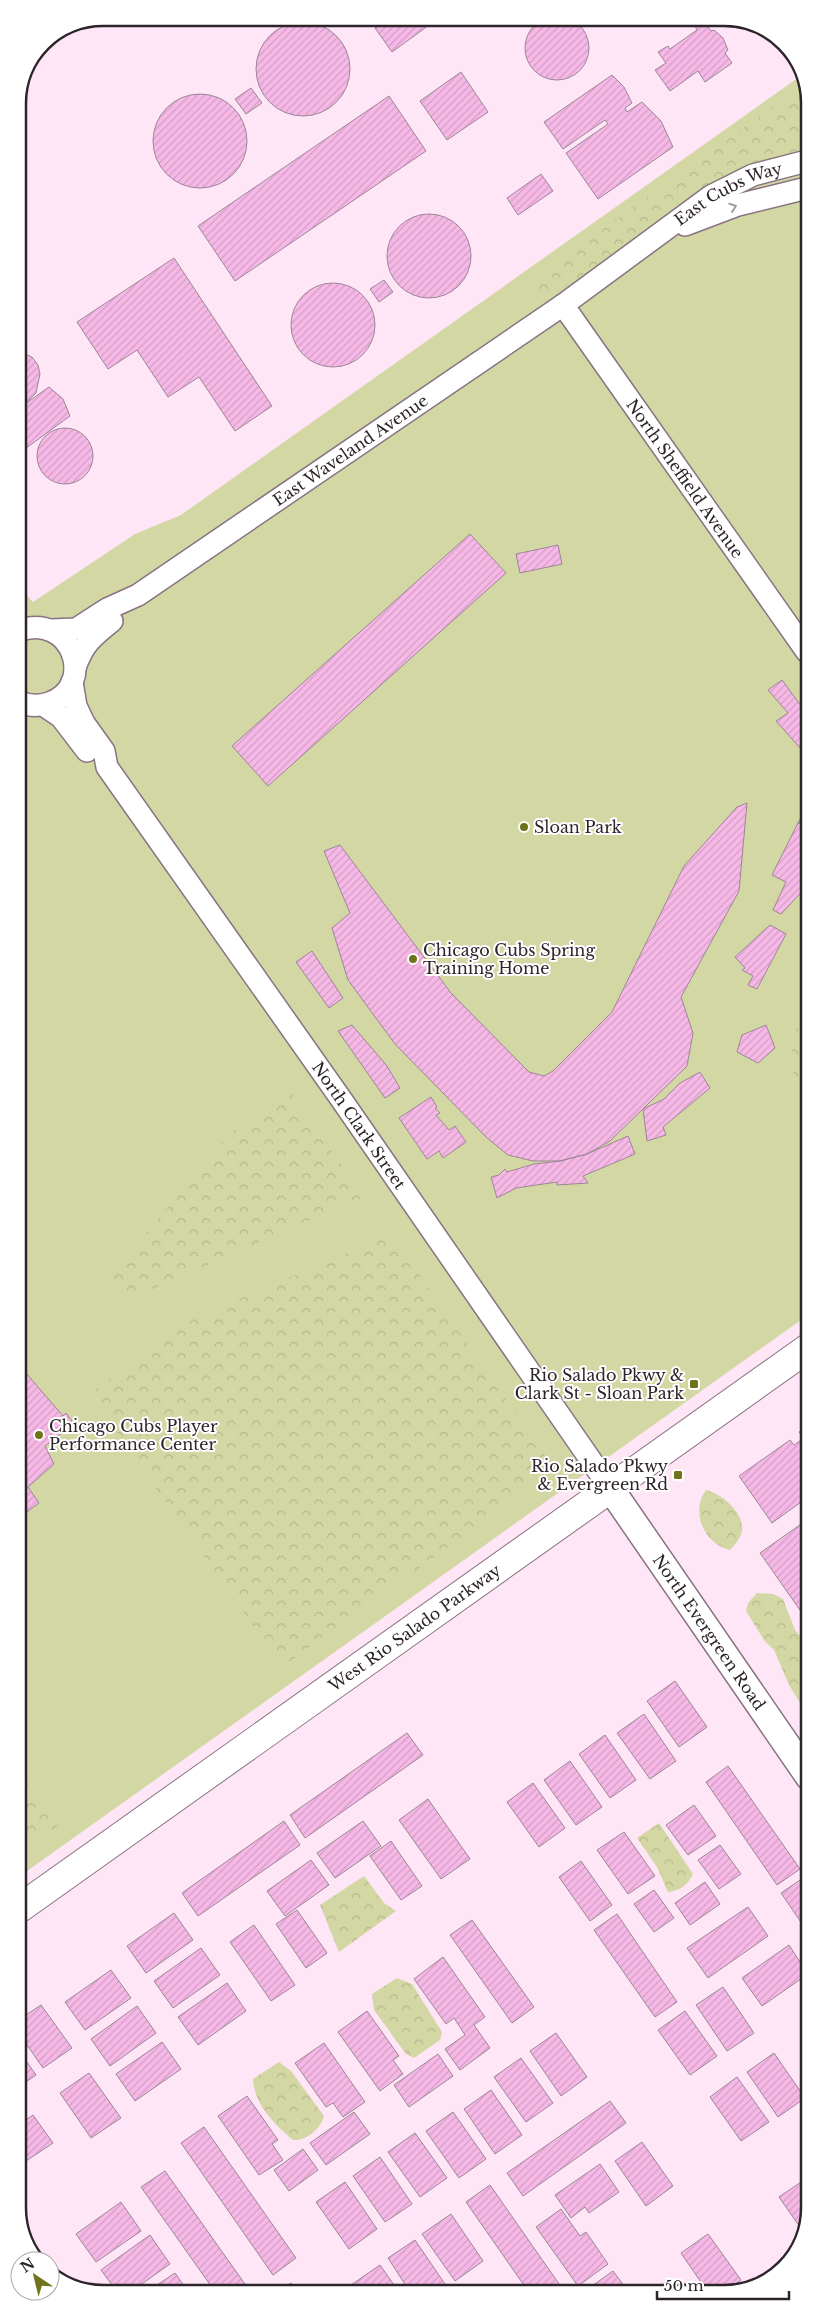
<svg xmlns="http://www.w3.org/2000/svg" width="827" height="2311" viewBox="0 0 827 2311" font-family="'Libre Baskerville',serif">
	<defs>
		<pattern id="park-crowns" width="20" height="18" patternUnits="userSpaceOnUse" patternTransform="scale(1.25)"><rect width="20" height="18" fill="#d3d7a3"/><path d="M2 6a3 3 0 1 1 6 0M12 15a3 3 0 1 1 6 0" fill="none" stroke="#b5b88c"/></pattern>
		<pattern id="building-hatch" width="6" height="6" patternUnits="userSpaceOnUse" patternTransform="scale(1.25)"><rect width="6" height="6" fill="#f6b8e6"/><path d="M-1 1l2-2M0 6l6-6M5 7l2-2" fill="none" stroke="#d39ec5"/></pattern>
	</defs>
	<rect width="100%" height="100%" fill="#fee6f7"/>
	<!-- grass -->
	<path fill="#d3d7a3" d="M 802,75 L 806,81 L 808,1315 L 20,1876 L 18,586 L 33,602 L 135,534 L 181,515 Z"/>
	<!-- park -->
	<path fill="url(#park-crowns)" d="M 806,83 L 807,151 L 766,160 L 727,175 L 695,193 L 655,224 L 546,300 L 532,280 Z
		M 808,1008 L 808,1081 L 801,1086 L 794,1085 L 791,1038 Z
		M 290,1092 L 364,1197 L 127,1300 L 108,1274 L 115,1270 L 230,1133 Z
		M 391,1234 L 555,1470 L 282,1667 L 89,1393 L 195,1318 Z
		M 706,1490 C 721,1494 739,1508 742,1525 C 744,1535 736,1543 730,1550 C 704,1544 690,1512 706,1490 Z
		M 757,1593 L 773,1594 L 783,1599 L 795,1630 L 809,1646 L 809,1718 L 789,1685 L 774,1650 L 764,1640 L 746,1611 L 748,1603 Z
		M 20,1772 L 58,1826 L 20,1853 Z
		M 659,1823 L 693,1874 C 687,1886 681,1890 668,1892 L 657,1867 L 637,1838 Z
		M 364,1876 L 384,1903 L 396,1911 L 339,1952 L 320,1905 Z
		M 397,1978 L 412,1984 L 442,2032 L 440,2040 L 414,2058 L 406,2054 L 374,2010 L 372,1994 Z
		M 279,2062 L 291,2071 L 324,2116 C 321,2129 306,2141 293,2140 C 275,2125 254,2104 253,2079 Z"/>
	<!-- building -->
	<path fill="url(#building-hatch)" stroke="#9c8696" d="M525 48a32 32 0 1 1 64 0a32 32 0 1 1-64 0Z
		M 652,18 L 645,22 L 633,24 L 618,19 Z
		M 436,20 L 392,52 L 375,28 L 386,21 Z
		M 703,20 L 711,31 L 714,30 L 723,38 L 728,50 L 725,53 L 732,63 L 705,82 L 698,71 L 670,91 L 655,70 L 666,63 L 658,52 L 668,46 L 670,49 L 697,30 L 695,26 Z
		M256 69a47 47 0 1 1 94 0a47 47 0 1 1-94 0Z
		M 461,72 L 488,112 L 447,140 L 420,101 Z
		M 612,75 L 624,87 L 632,103 L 625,108 L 627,112 L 642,102 L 661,121 L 673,147 L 598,199 L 566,153 L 608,124 L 605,120 L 563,149 L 544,122 Z
		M 251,88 L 262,103 L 246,114 L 235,99 Z
		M153 141a47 47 0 1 1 94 0a47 47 0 1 1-94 0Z
		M 389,96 L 426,151 L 235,281 L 198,226 Z
		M 541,174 L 553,191 L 518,215 L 507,198 Z
		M387 256a42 42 0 1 1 84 0a42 42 0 1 1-84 0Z
		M 174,258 L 272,406 L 235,431 L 199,377 L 168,397 L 137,350 L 108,369 L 77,322 Z
		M 384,280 L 393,292 L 379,302 L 370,289 Z
		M291 325a42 42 0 1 1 84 0a42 42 0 1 1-84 0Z
		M 18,351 L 32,357 L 38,365 L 40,374 L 36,393 L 29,400 L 18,405 Z
		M 49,387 L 63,399 L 70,416 L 18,454 L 18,409 Z
		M37 456a28 28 0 1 1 56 0a28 28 0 1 1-56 0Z
		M 470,534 L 506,573 L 268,786 L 232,746 Z
		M 558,545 L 562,564 L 520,573 L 516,554 Z
		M 782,680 L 807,714 L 807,745 L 801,749 L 776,721 L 788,713 L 768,690 Z
		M 747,803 L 739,891 L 681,997 L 693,1033 L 687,1066 L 610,1141 L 587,1154 L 560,1161 L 533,1161 L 508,1155 L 486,1137 L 395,1044 L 348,980 L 332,928 L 350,913 L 324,851 L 340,845 L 451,993 L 529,1072 L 544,1076 L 553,1071 L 612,1012 L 684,866 L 737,807 Z
		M 808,804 L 808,824 L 798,823 Z
		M 798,823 L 808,824 L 808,885 L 781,914 L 773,910 L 786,882 L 772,875 Z
		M 770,925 L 786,934 L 757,989 L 748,985 L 753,976 L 742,970 L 745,968 L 735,957 Z
		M 312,951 L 343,998 L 329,1008 L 296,962 Z
		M 352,1025 L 387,1066 L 400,1088 L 385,1098 L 338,1031 Z
		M 766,1025 L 775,1048 L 758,1063 L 737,1052 L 742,1035 Z
		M 700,1072 L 710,1088 L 663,1127 L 666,1135 L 647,1141 L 643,1109 L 664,1099 L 680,1083 Z
		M 431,1097 L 437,1107 L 435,1108 L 440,1113 L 436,1115 L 449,1130 L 455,1126 L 466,1142 L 443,1158 L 439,1151 L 427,1159 L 399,1118 Z
		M 628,1136 L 635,1154 L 583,1176 L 588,1183 L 557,1185 L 557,1182 L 516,1188 L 497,1198 L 491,1177 L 499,1175 L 505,1169 L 507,1172 L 534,1164 L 560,1161 L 587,1154 Z
		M 19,1365 L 63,1416 L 66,1413 L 74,1424 L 45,1446 L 54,1464 L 28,1487 L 39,1503 L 20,1517 Z
		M 808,1426 L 808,1497 L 772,1523 L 739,1476 L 790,1440 L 794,1445 L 804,1438 L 799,1432 Z
		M 804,1522 L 809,1528 L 809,1623 L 760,1553 Z
		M 675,1681 L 707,1727 L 679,1747 L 647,1701 Z
		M 644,1714 L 676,1761 L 650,1779 L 617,1733 Z
		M 407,1733 L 423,1755 L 305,1838 L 290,1815 Z
		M 605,1735 L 636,1780 L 610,1798 L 579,1754 Z
		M 570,1761 L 602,1807 L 576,1825 L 544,1780 Z
		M 728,1766 L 800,1869 L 777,1885 L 706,1782 Z
		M 533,1783 L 565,1828 L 539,1847 L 507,1802 Z
		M 428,1799 L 470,1859 L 441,1879 L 399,1820 Z
		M 694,1805 L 716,1836 L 688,1855 L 666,1825 Z
		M 284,1821 L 300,1845 L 198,1916 L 182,1893 Z
		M 363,1821 L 381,1846 L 335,1878 L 317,1853 Z
		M 624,1832 L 655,1876 L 628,1894 L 597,1850 Z
		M 391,1841 L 422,1886 L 401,1900 L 370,1856 Z
		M 720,1845 L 741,1874 L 719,1889 L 698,1860 Z
		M 311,1860 L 329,1885 L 285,1916 L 267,1891 Z
		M 581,1861 L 612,1905 L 590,1921 L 559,1877 Z
		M 803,1878 L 809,1886 L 809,1934 L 781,1893 Z
		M 705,1882 L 720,1904 L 690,1925 L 675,1903 Z
		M 654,1890 L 674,1918 L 654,1932 L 634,1904 Z
		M 748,1907 L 768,1936 L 708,1978 L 687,1948 Z
		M 297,1910 L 327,1953 L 306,1968 L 276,1924 Z
		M 174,1913 L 193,1940 L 146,1973 L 127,1946 Z
		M 617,1914 L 677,2002 L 655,2017 L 594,1930 Z
		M 472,1920 L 534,2007 L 512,2023 L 450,1935 Z
		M 254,1925 L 295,1985 L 271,2001 L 230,1942 Z
		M 789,1945 L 808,1974 L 762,2006 L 742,1978 Z
		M 201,1948 L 220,1975 L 173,2008 L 154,1981 Z
		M 443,1957 L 485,2017 L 474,2025 L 490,2048 L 460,2070 L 445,2049 L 465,2035 L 454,2018 L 446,2024 L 414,1979 Z
		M 111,1970 L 131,1998 L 85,2030 L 65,2002 Z
		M 227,1983 L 246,2011 L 198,2045 L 178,2017 Z
		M 723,1987 L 754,2033 L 727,2051 L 696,2005 Z
		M 41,2005 L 72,2048 L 43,2068 L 20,2035 L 20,2019 Z
		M 137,2006 L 156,2033 L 110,2066 L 91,2039 Z
		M 367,2011 L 399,2056 L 393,2060 L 403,2074 L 380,2091 L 338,2032 Z
		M 685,2011 L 717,2056 L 690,2075 L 658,2030 Z
		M 556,2033 L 587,2077 L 561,2096 L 530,2051 Z
		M 162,2042 L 181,2069 L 135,2101 L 116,2074 Z
		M 324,2043 L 365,2102 L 343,2117 L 333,2103 L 326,2107 L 295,2063 Z
		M 20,2052 L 36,2075 L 20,2086 Z
		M 774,2053 L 805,2098 L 778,2117 L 747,2072 Z
		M 438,2054 L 453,2076 L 409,2107 L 394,2085 Z
		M 521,2058 L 553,2103 L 526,2122 L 494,2077 Z
		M 89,2073 L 121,2118 L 91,2138 L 60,2093 Z
		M 737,2077 L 769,2122 L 741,2141 L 710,2097 Z
		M 491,2090 L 522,2135 L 495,2154 L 464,2109 Z
		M 247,2096 L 278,2140 L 272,2144 L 283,2160 L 259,2175 L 218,2116 Z
		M 610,2101 L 626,2123 L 523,2196 L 507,2173 Z
		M 354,2112 L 370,2134 L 326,2165 L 310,2143 Z
		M 453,2112 L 486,2159 L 459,2178 L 426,2131 Z
		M 33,2115 L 53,2143 L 20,2165 L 20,2124 Z
		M 204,2127 L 296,2258 L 273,2275 L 181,2143 Z
		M 415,2133 L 447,2178 L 420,2197 L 388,2152 Z
		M 642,2142 L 673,2186 L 646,2206 L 615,2161 Z
		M 303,2149 L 318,2170 L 289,2191 L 274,2170 Z
		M 380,2157 L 412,2204 L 385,2222 L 353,2176 Z
		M 600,2164 L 619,2192 L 589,2213 L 585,2207 L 571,2218 L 555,2195 Z
		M 165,2171 L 247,2287 L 240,2293 L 216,2293 L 141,2187 Z
		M 807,2178 L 809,2182 L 809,2208 L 802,2230 L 779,2197 Z
		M 345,2182 L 377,2229 L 349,2249 L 316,2202 Z
		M 490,2185 L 564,2291 L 528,2291 L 466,2202 Z
		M 121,2202 L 141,2231 L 96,2262 L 76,2234 Z
		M 561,2209 L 580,2236 L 586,2232 L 608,2264 L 578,2286 L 536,2227 Z
		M 451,2214 L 483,2261 L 455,2281 L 422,2234 Z
		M 708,2234 L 741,2280 L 726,2291 L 707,2291 L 681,2253 Z
		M 150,2235 L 170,2264 L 129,2293 L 118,2293 L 101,2270 Z
		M 415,2240 L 447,2287 L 440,2292 L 410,2292 L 388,2258 Z
		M 380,2265 L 399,2292 L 356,2292 L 351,2285 Z
		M 613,2271 L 628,2291 L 585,2291 Z
		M 175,2273 L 189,2293 L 145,2293 Z
		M 291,2283 L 298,2292 L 277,2293 Z
		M 685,2283 L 691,2291 L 674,2291 Z
		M 495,2286 L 498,2292 L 487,2292 Z"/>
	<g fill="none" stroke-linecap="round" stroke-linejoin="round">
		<!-- minor casing -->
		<g stroke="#897383" stroke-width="24">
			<g id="minor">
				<path d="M 685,225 L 738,205 L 807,188"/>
				<path id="s1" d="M 563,305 L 807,652"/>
				<path id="s2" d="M 52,630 L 76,629 L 107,609 L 138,595 L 563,305 L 711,196 L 753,175 L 807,161"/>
				<path d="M 18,631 C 72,611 98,686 49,703 C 38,707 28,706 18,701"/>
				<path d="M 75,668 C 83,644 92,637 112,621"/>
				<path id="s3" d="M 72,682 L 76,706 L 84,723 L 104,751 L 107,767 L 341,1099 L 610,1488"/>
				<path d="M 43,705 L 61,717 L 87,751"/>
			</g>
		</g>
		<!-- tertiary casing -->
		<g stroke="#897383" stroke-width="29">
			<g id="tertiary">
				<path id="s4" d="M 610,1488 L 809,1777"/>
			</g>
		</g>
		<!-- secondary casing -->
		<g stroke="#897383" stroke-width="30">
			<g id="secondary">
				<path id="s5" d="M 20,1908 L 808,1348"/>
			</g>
		</g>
		<!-- minor -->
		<use href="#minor" stroke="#fff" stroke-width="21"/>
		<!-- tertiary -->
		<use href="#tertiary" stroke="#fff" stroke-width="26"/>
		<!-- secondary -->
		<use href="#secondary" stroke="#fff" stroke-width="28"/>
	</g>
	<!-- one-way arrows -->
	<defs><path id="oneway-chevron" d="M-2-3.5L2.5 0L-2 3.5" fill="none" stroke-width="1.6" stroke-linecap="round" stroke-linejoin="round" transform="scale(1.25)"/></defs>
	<use stroke="#a09ca0" href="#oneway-chevron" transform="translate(733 207) rotate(-19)"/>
	<!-- markers -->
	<g fill="#6f7319" stroke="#fff" stroke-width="2">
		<circle cx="524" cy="827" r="5"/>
		<circle cx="413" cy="959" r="5"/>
		<rect x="689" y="1379" width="10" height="10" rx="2.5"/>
		<circle cx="39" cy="1435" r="5"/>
		<rect x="673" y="1470" width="10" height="10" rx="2.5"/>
	</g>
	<g text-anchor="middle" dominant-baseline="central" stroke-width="4" stroke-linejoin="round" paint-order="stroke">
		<!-- street labels -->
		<g font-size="16" fill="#2d242b" stroke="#fff">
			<text stroke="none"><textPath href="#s2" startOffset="810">East Cubs Way</textPath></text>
			<text stroke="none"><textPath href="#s2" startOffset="352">East Waveland Avenue</textPath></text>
			<text stroke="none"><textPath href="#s1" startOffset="212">North Sheffield Avenue</textPath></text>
			<text stroke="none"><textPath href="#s3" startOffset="532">North Clark Street</textPath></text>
			<text stroke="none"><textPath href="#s5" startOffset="484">West Rio Salado Parkway</textPath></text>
			<text stroke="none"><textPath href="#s4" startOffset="175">North Evergreen Road</textPath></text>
		</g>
		<!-- poi labels -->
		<g font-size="16" fill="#2d242b" stroke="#fff" text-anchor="start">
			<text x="534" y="827">Sloan Park</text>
			<text x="423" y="950">Chicago Cubs Spring<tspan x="423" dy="18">Training Home</tspan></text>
			<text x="684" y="1375" text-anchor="end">Rio Salado Pkwy &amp;<tspan x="684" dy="18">Clark St - Sloan Park</tspan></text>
			<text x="49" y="1426">Chicago Cubs Player<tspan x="49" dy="18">Performance Center</tspan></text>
			<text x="668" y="1466" text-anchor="end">Rio Salado Pkwy<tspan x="668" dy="18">&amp; Evergreen Rd</tspan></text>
		</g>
	</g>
	<!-- crop -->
	<path d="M0 0H827V2311H0ZM103 26H724A77 77 0 0 1 801 103V2208A77 77 0 0 1 724 2285H103A77 77 0 0 1 26 2208V103A77 77 0 0 1 103 26Z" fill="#fff" fill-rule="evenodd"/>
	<path fill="none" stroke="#2d242b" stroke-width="2.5" d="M103 26H724A77 77 0 0 1 801 103V2208A77 77 0 0 1 724 2285H103A77 77 0 0 1 26 2208V103A77 77 0 0 1 103 26Z"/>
	<!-- north arrow -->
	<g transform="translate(35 2276) rotate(325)"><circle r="24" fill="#ffffff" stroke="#aba7aa"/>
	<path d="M0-4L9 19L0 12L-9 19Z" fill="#6f7319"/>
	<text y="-8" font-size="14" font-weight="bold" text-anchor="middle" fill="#2d242b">N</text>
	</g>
	<!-- scale -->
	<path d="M657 2291v8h132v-8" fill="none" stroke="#2d242b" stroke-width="2.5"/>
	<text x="664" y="2291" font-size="15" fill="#2d242b" stroke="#ffffff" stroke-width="4" paint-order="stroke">50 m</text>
</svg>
